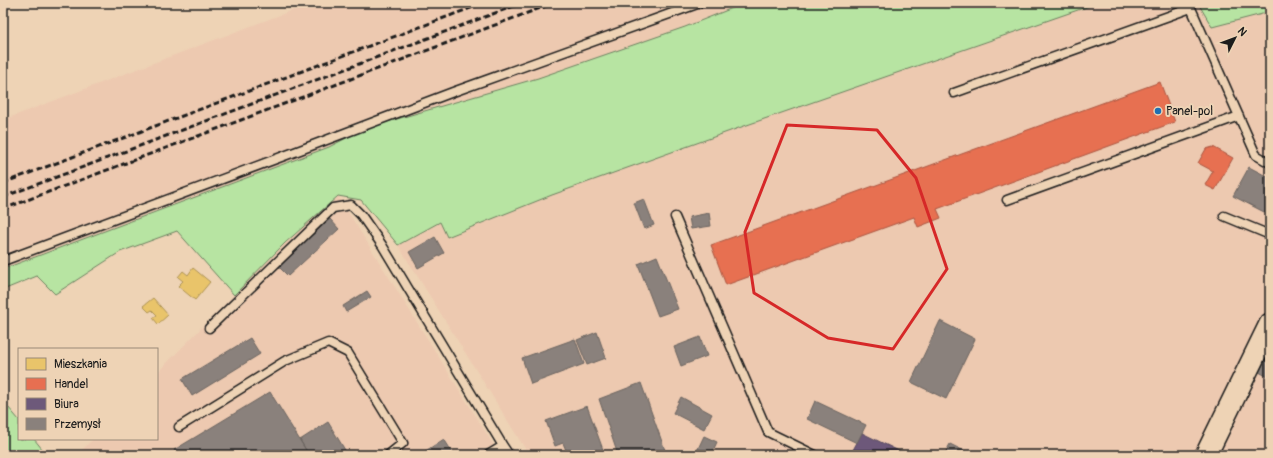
<svg xmlns="http://www.w3.org/2000/svg" width="1273" height="458" viewBox="0 0 1273 458" font-family="Pangolin,sans-serif">
	<rect width="100%" height="100%" fill="#eed3b5"/>
	<filter id="ink" filterUnits="userSpaceOnUse"><feTurbulence type="fractalNoise" baseFrequency=".025" numOctaves="2"/><feDisplacementMap in="SourceGraphic" scale="8" xChannelSelector="R" yChannelSelector="G"/><feConvolveMatrix kernelMatrix="1 2 1 2 8 2 1 2 1" color-interpolation-filters="sRGB"/></filter>
	<g filter="url(#ink)">
		<!-- built -->
		<path fill="#edc9b0" d="M 312,3 L 745,3 L 685,27 L 538,78 L 366,128 L 329,147 L 3,269 L 3,120 Z
			M 1098,3 L 1198,3 L 1212,27 L 1270,12 L 1270,302 L 1195,455 L 529,455 L 398,245 L 440,222 L 447,237 L 552,195 L 747,125 Z
			M 338,196 L 500,455 L 77,455 L 93,439 L 157,439 L 157,373 L 285,243 Z
			M 1270,337 L 1270,455 L 1211,455 Z"/>
		<!-- green -->
		<path fill="#b7e4a2" stroke="#6a805f" d="M 745,3 L 1098,3 L 747,125 L 552,195 L 447,237 L 440,222 L 398,245 L 361,200 L 338,196 L 285,243 L 234,295 L 177,231 L 120,252 L 55,294 L 37,276 L 3,290 L 3,269 L 329,147 L 366,128 L 538,78 L 685,27 Z
			M 1198,3 L 1270,3 L 1270,12 L 1212,27 Z
			M 3,401 L 19,420 L 19,439 L 34,439 L 47,455 L 3,455 Z"/>
		<!-- homes -->
		<path fill="#e9c46a" stroke="#ac9253" d="M 193,268 L 210,282 L 195,300 L 178,286 L 183,281 L 178,277 L 183,271 L 188,275 Z
			M 153,298 L 168,315 L 158,324 L 153,318 L 157,315 L 152,310 L 149,312 L 143,306 Z"/>
		<!-- shops -->
		<path fill="#e76f51" stroke="#aa5641" d="M 1160,82 L 1175,122 L 937,209 L 941,218 L 918,227 L 914,217 L 726,285 L 711,245 Z
			M 1213,147 L 1233,158 L 1215,190 L 1205,185 L 1213,171 L 1198,163 L 1206,149 Z"/>
		<!-- offices -->
		<path fill="#6d597a" stroke="#55475e" d="M 862,433 L 907,455 L 863,455 L 853,450 Z"/>
		<!-- industry -->
		<path fill="#8a817c" stroke="#69635f" d="M 1249,167 L 1270,178 L 1270,206 L 1266,213 L 1233,196 Z
			M 644,199 L 654,225 L 644,229 L 634,203 Z
			M 709,213 L 711,226 L 691,229 L 689,217 Z
			M 330,219 L 339,229 L 288,276 L 278,266 Z
			M 435,237 L 444,253 L 418,268 L 409,252 Z
			M 657,256 L 678,309 L 658,316 L 638,264 Z
			M 367,291 L 371,297 L 346,312 L 343,306 Z
			M 940,321 L 975,339 L 946,399 L 911,382 Z
			M 597,332 L 606,358 L 587,365 L 577,340 Z
			M 700,337 L 707,356 L 681,366 L 674,347 Z
			M 250,338 L 260,354 L 192,396 L 182,379 Z
			M 575,339 L 584,364 L 531,384 L 522,358 Z
			M 1270,351 L 1270,378 L 1259,372 Z
			M 641,383 L 666,453 L 660,455 L 618,455 L 599,399 Z
			M 270,392 L 309,455 L 178,455 L 174,450 Z
			M 681,397 L 712,414 L 704,429 L 673,413 Z
			M 815,401 L 866,425 L 857,443 L 807,419 Z
			M 587,406 L 605,455 L 568,455 L 563,443 L 555,446 L 546,421 Z
			M 328,422 L 348,455 L 309,455 L 300,440 Z
			M 704,436 L 717,442 L 711,455 L 695,455 Z
			M 444,439 L 454,455 L 426,455 L 424,452 Z
			M 950,444 L 972,455 L 944,455 Z"/>
		<g fill="none" stroke-linecap="round" stroke-linejoin="round">
			<!-- service casing -->
			<g stroke="#1c1c1c" stroke-width="11">
				<path id="service" d="M 954,93 L 1191,8 L 1256,155 L 1270,163
					M 1007,200 L 1239,116
					M 1224,216 L 1270,235
					M 675,217 L 768,432 L 815,455
					M 3,261 L 300,150 L 453,92 L 700,3
					M 209,328 L 333,208 L 351,205 L 361,215 L 382,245 L 503,446
					M 179,427 L 285,361 L 328,343 L 348,353 L 403,443 L 388,455
					M 488,455 L 503,446 L 509,455"/>
			</g>
			<!-- tertiary casing -->
			<g stroke="#1c1c1c" stroke-width="24">
				<path id="tertiary" d="M 1206,455 L 1270,324"/>
			</g>
			<!-- service -->
			<use href="#service" stroke="#eed3b5" stroke-width="8"/>
			<!-- tertiary -->
			<use href="#tertiary" stroke="#eed3b5" stroke-width="21"/>
			<!-- rail -->
			<path stroke="#1c1c1c" stroke-width="3" stroke-dasharray="6 3" stroke-linecap="butt" d="M 3,183 L 484,3
				M 3,197 L 522,3
				M 3,209 L 554,3"/>
		</g>
	</g>
	<!-- marked area -->
	<path fill="none" stroke="#d62828" stroke-width="3" stroke-linejoin="round" d="M 787,125 L 877,130 L 916,178 L 947,269 L 893,349 L 828,338 L 754,293 L 745,232 Z"/>
	<!-- markers -->
	<circle fill="#1f6fb2" stroke="#eed3b5" stroke-width="1.5" cx="1158" cy="111" r="4"/>
	<g text-anchor="middle" dominant-baseline="central" stroke-width="4" stroke-linejoin="round" paint-order="stroke">
		<!-- poi labels -->
		<g font-size="12" fill="#1c1c1c" stroke="#eed3b5" text-anchor="start">
			<text x="1166" y="111">Panel-pol</text>
		</g>
	</g>
	<!-- margin -->
	<rect width="1273" height="458" fill="none" stroke="#eed3b5" stroke-width="16"/>
	<rect x="8" y="8" width="1257" height="442" fill="none" stroke="#1c1c1c" stroke-width="1.5" filter="url(#ink)"/>
	<!-- legend -->
	<rect x="18" y="348" width="140" height="92" fill="#eed3b5" stroke="#9a8a78"/>
	<rect x="26" y="358" width="20" height="12" fill="#e9c46a" stroke="#9a8a78"/>
	<text x="54" y="368" font-size="12" fill="#1c1c1c">Mieszkania</text>
	<rect x="26" y="378" width="20" height="12" fill="#e76f51" stroke="#9a8a78"/>
	<text x="54" y="388" font-size="12" fill="#1c1c1c">Handel</text>
	<rect x="26" y="398" width="20" height="12" fill="#6d597a" stroke="#9a8a78"/>
	<text x="54" y="408" font-size="12" fill="#1c1c1c">Biura</text>
	<rect x="26" y="418" width="20" height="12" fill="#8a817c" stroke="#9a8a78"/>
	<text x="54" y="428" font-size="12" fill="#1c1c1c">Przemysł</text>
	<!-- north arrow -->
	<g transform="translate(1235 38) rotate(48)" stroke="#eed3b5" stroke-width="3" paint-order="stroke">
	<path d="M0-3L7 15L0 10L-7 15Z" fill="#1c1c1c"/>
	<text y="-6" font-size="11" font-weight="bold" text-anchor="middle" fill="#1c1c1c">N</text>
	</g>
</svg>
